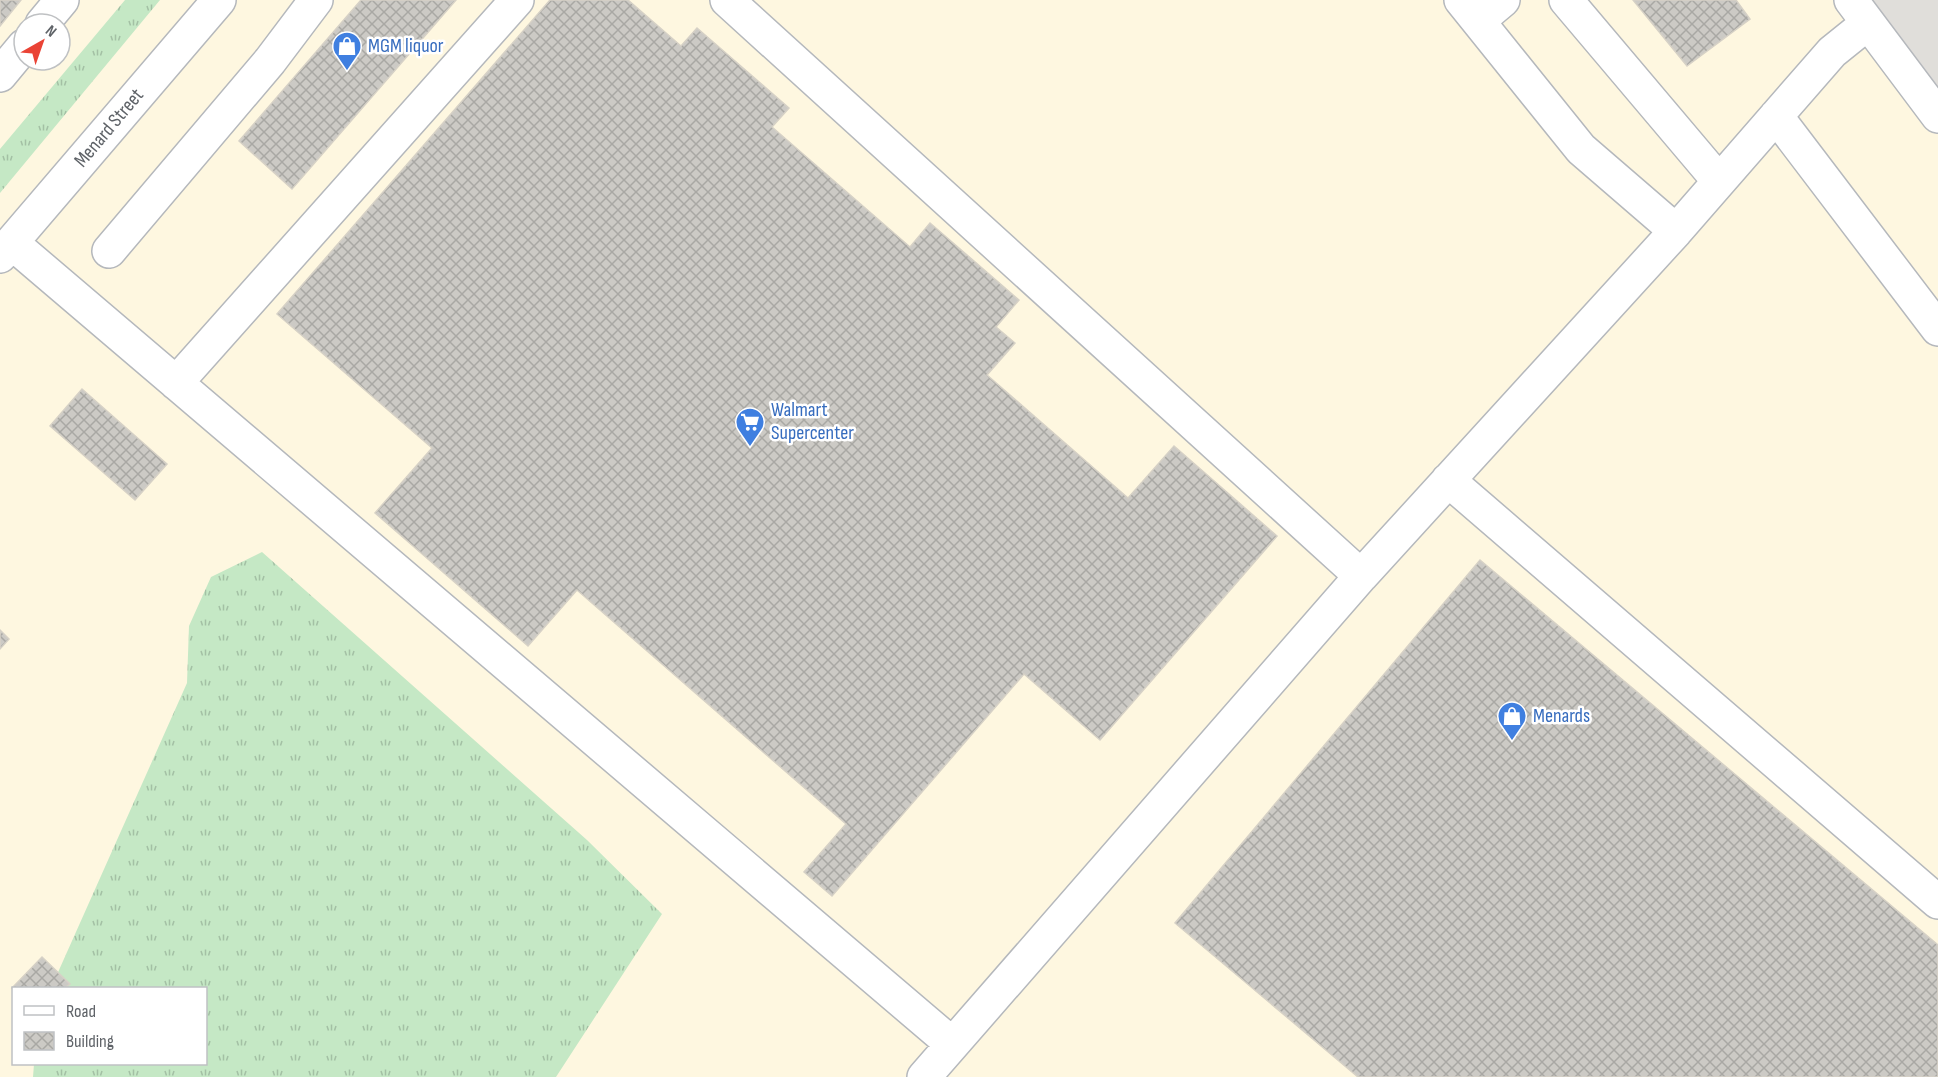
<svg xmlns="http://www.w3.org/2000/svg" width="1938" height="1077" viewBox="0 0 1938 1077" font-family="'Sofia Sans Condensed',sans-serif">
	<defs>
		<pattern id="grass-tufts" width="24" height="20" patternUnits="userSpaceOnUse" patternTransform="scale(1.5)"><rect width="24" height="20" fill="#c5e8c5"/><path d="M3 7l-1-3M5 7V3M7 7l1-3M15 17l-1-3M17 17v-4M19 17l1-3" fill="none" stroke="#a3c0a4"/></pattern>
		<pattern id="building-cross-hatch" width="8" height="8" patternUnits="userSpaceOnUse" patternTransform="scale(1.5)"><rect width="8" height="8" fill="#cccac5"/><path d="M0 0l8 8M0 8l8-8" fill="none" stroke="#a9a8a4"/></pattern>
	</defs>
	<rect width="100%" height="100%" fill="#f1efe8"/>
	<!-- commercial -->
	<path fill="#fef7e0" fill-rule="evenodd" d="M 0,0 L 1851,0 L 1938,121 L 1938,1077 L 0,1077 ZM 24,24 L 60,24 L 60,60 L 24,60 ZM 14,988 L 206,988 L 206,1064 L 14,1064 Z"/>
	<!-- industrial -->
	<path fill="#e0deda" d="M 1851,0 L 1938,0 L 1938,112 Z"/>
	<!-- grass -->
	<path fill="url(#grass-tufts)" d="M 125,0 L 160,0 L 0,193 L 0,149 Z
		M 262,552 L 587,840 L 662,914 L 556,1077 L 33,1077 L 34,1064 L 206,1064 L 206,988 L 51,988 L 187,683 L 189,626 L 211,577 Z"/>
	<!-- building -->
	<path fill="url(#building-cross-hatch)" stroke="#d6d1c6" stroke-width="1.5" d="M 0,0 L 21,0 L 0,26 Z
		M 361,0 L 456,0 L 292,189 L 239,141 Z
		M 550,0 L 628,0 L 681,46 L 697,28 L 789,108 L 772,127 L 910,247 L 930,223 L 1019,300 L 996,327 L 1015,343 L 987,375 L 1128,498 L 1174,446 L 1277,536 L 1100,740 L 1024,674 L 832,896 L 804,872 L 846,824 L 577,590 L 528,646 L 375,513 L 432,448 L 277,314 Z
		M 1633,0 L 1736,0 L 1750,19 L 1687,66 Z
		M 82,389 L 167,464 L 135,500 L 50,426 Z
		M 1480,560 L 1938,945 L 1938,1077 L 1358,1077 L 1175,923 Z
		M 0,630 L 9,639 L 0,649 Z
		M 42,957 L 70,984 L 65,988 L 14,989 L 12,988 Z"/>
	<g fill="none" stroke-linecap="round" stroke-linejoin="round">
		<!-- minor casing -->
		<g stroke="#b5b8bc" stroke-width="36">
			<path id="minor" d="M 727,0 L 1361,576
				M 1461,0 L 1581,149 L 1676,231
				M 1566,0 L 1719,181
				M 1851,0 L 1938,116
				M 1478,21 L 1503,0
				M 42,24 L 62,0
				M 0,75 L 24,46
				M 1776,116 L 1938,329
				M 12,243 L 952,1044
				M 109,251 L 270,61 L 316,0
				M 0,256 L 219,0
				M 176,383 L 517,0
				M 1448,480 L 1938,902
				M 924,1077 L 1361,576 L 1676,231 L 1832,52 L 1868,23"/>
		</g>
		<!-- minor -->
		<use href="#minor" stroke="#fff" stroke-width="33"/>
	</g>
	<!-- icons -->
	<defs>
		<g id="shop-pin" transform="scale(1.5)"><path d="M0 17L-7.5 6A9.5 9.5 0 1 1 7.5 6Z" fill="#3f7fe0" stroke="#fff"/><path d="M-5-2.5h2.3a2.7 3.5 0 0 1 5.4 0H5L5.5 6h-11ZM-1.5-2.5h3a1.5 2.3 0 0 0-3 0Z" fill="#fff"/></g>
		<g id="supermarket-pin" transform="scale(1.5)"><path d="M0 17L-7.5 6A9.5 9.5 0 1 1 7.5 6Z" fill="#3f7fe0" stroke="#fff"/><path d="M-6-5.5h2.5l.6 2H6L4.5 2H-2.5L-4.4-4H-6ZM-1.5 3.2a1.3 1.3 0 1 0 .1 0ZM3 3.2a1.3 1.3 0 1 0 .1 0Z" fill="#fff"/></g>
	</defs>
	<g fill-rule="evenodd">
		<use href="#shop-pin" x="347" y="46"/>
		<use href="#supermarket-pin" x="750" y="422"/>
		<use href="#shop-pin" x="1512" y="716"/>
	</g>
	<g text-anchor="middle" dominant-baseline="central" stroke-width="5" stroke-linejoin="round" paint-order="stroke">
		<!-- shop labels -->
		<g font-size="20" fill="#366cbe" stroke="#fff" text-anchor="start">
			<text x="368" y="46">MGM liquor</text>
			<text x="771" y="410">Walmart<tspan x="771" dy="23">Supercenter</tspan></text>
			<text x="1533" y="716">Menards</text>
		</g>
		<!-- street labels -->
		<g font-size="20" fill="#5f6368" stroke="#fff">
			<text transform="translate(109 128) rotate(-50)">Menard Street</text>
		</g>
	</g>
	<!-- legend -->
	<rect x="12" y="987" width="195" height="78" fill="#ffffff" stroke="#bfc1c3" stroke-width="1.5"/>
	<rect x="24" y="1006" width="30" height="9" fill="#ffffff" stroke="#bfc1c3" stroke-width="1.5"/>
	<text x="66" y="1017" font-size="18" fill="#5f6368">Road</text>
	<rect x="24" y="1032" width="30" height="18" fill="url(#building-cross-hatch)" stroke="#bfc1c3" stroke-width="1.5"/>
	<text x="66" y="1047" font-size="18" fill="#5f6368">Building</text>
	<!-- north arrow -->
	<g transform="translate(42 42) rotate(40)"><circle r="28" fill="#ffffff" stroke="#bfc1c3" stroke-width="1.5"/>
	<path d="M0-4.5L10 22L0 15L-10 22Z" fill="#ea4335"/>
	<text y="-9" font-size="16" font-weight="bold" text-anchor="middle" fill="#5f6368">N</text>
	</g>
</svg>
